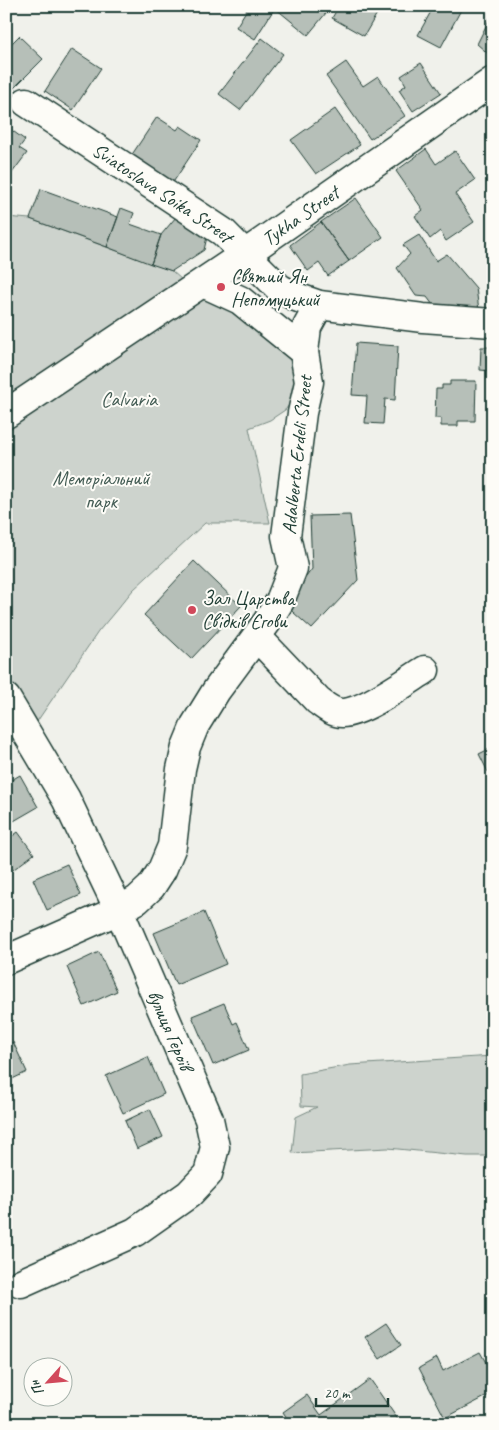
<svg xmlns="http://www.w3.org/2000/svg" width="499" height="1430" viewBox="0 0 499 1430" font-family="Caveat,sans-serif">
	<rect width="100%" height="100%" fill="#f0f1eb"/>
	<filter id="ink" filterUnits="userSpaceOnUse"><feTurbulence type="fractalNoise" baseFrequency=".02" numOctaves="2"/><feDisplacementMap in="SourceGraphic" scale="10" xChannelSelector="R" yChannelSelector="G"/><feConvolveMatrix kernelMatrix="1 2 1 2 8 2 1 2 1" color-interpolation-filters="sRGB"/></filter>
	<g filter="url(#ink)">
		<!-- green -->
		<path fill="#cdd3cd" stroke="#768880" d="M 6,217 L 30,219 L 172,271 L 203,299 L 213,298 L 226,301 L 288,354 L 296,372 L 294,399 L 285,410 L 270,420 L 249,428 L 270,523 L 205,523 L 133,590 L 98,632 L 36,723 L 6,696 Z
			M 493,1056 L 493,1156 L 467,1156 L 388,1148 L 292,1153 L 296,1117 L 317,1107 L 301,1106 L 300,1074 L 350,1065 Z"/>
		<!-- building -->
		<path fill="#b6bfb8" stroke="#1f3d34" d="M 249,6 L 276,6 L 255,39 L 236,27 Z
			M 276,6 L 330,6 L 331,7 L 308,35 L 275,8 Z
			M 339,6 L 372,6 L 379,10 L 364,36 L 332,18 Z
			M 434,6 L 463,6 L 441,47 L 418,35 Z
			M 493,12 L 493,58 L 477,44 Z
			M 19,36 L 43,59 L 10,92 L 6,87 L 6,49 Z
			M 262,38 L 283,54 L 240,110 L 219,94 Z
			M 72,49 L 101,68 L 73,110 L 45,91 Z
			M 346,62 L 363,86 L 378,76 L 405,116 L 370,139 L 326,76 Z
			M 421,63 L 441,93 L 413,111 L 399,90 L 406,85 L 401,76 Z
			M 335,109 L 360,145 L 316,174 L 291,140 Z
			M 157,117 L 177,130 L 180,126 L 201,140 L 172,184 L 131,156 Z
			M 6,126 L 25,140 L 19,148 L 27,153 L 6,181 Z
			M 426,149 L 436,164 L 455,151 L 475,180 L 455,194 L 474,222 L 446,241 L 440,231 L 430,239 L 415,216 L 423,210 L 396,171 Z
			M 41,189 L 118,217 L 107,247 L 30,219 Z
			M 356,198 L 383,237 L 349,261 L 321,222 Z
			M 121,208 L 134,213 L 130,224 L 161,235 L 151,264 L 107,247 Z
			M 176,217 L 207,237 L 204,250 L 172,271 L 151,264 L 161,235 Z
			M 321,222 L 349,261 L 328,276 L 319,263 L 308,271 L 290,245 Z
			M 419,235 L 436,261 L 447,254 L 476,288 L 479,310 L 433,305 L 427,297 L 416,296 L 397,268 L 410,254 L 403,245 Z
			M 356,343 L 398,346 L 395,400 L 385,399 L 383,424 L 365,423 L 367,396 L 352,395 Z
			M 481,347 L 493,347 L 493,382 L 491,382 L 491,371 L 480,370 Z
			M 450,381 L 476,381 L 475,421 L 458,421 L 458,426 L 441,426 L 441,418 L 435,418 L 436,389 L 442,389 L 442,385 L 450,385 Z
			M 350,515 L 358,580 L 312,629 L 285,605 L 312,569 L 310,516 Z
			M 194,561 L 241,606 L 191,659 L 144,615 Z
			M 493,747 L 493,769 L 488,772 L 479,754 Z
			M 6,775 L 10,781 L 20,775 L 38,807 L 12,822 L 6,812 Z
			M 18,832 L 34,854 L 6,875 L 6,841 Z
			M 67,864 L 81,895 L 47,910 L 33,879 Z
			M 204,912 L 226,964 L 176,985 L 154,933 Z
			M 99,952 L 117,991 L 84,1006 L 67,967 Z
			M 224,1003 L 233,1024 L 237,1022 L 249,1050 L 213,1065 L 192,1016 Z
			M 13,1042 L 27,1072 L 6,1082 L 6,1045 Z
			M 148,1057 L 164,1094 L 123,1113 L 106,1076 Z
			M 150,1109 L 163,1137 L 137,1149 L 125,1121 Z
			M 386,1323 L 401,1345 L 380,1359 L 365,1337 Z
			M 480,1352 L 493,1375 L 493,1393 L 445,1418 L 419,1368 L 437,1358 L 443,1371 Z
			M 370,1379 L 401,1424 L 291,1424 L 283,1412 L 307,1395 L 321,1415 Z"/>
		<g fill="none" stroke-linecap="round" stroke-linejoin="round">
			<!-- minor casing -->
			<g stroke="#1f3d34" stroke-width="31">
				<g id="minor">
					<path id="s1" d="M 26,102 L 223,232 L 279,288 L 296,297 L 319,305 L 423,318 L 493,323"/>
					<path d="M 203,283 L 240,300 L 304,352"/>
					<path id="s2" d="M 6,414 L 245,254 L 493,81"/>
					<path d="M 257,637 L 318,701 C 325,706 333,713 342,713 C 363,713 406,682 425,670"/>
					<path id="s3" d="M 6,698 L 66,799 L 119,910 L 209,1119 L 215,1147 L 208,1174 L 189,1194 L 135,1232 L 21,1283"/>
					<path d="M 6,960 L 119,910 L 137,900 L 151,887 L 162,870 L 172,846 L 181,769 L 186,747 L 195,725 L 216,691 L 267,622 L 280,601 L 293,568 L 286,536 L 302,413 L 309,382 L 304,352 L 307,327 L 319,305"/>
				</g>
			</g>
			<!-- minor -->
			<use href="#minor" stroke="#fdfcf7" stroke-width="28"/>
		</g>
	</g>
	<!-- markers -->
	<g fill="#d1495b" stroke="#fdfcf7" stroke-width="2">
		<circle cx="221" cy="287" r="5"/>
		<circle cx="192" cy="610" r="5"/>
	</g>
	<g text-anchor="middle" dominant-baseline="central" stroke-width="4" stroke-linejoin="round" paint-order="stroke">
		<!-- street labels -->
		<g font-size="20" fill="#1f3d34" stroke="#fdfcf7">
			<text stroke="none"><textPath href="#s1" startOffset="164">Sviatoslava Soika Street</textPath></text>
			<text stroke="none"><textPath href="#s2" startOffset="355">Tykha Street</textPath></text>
			<text transform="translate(297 455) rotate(-84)">Adalberta Erdeli Street</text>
			<text stroke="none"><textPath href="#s3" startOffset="371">вулиця Героїв</textPath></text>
		</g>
		<!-- poi labels -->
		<g font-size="20" fill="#1f3d34" stroke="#fdfcf7" text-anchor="start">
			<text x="231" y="276">Святий Ян<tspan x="231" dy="23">Непомуцький</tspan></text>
			<text x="202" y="598">Зал Царства<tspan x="202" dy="23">Свідків Єгови</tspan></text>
		</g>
		<!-- park labels -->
		<g font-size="20" fill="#425b53" stroke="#fdfcf7">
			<text x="129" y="399">Calvaria</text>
			<text x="101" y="478">Меморіальний<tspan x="101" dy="23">парк</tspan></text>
		</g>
	</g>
	<!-- margin -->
	<rect width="499" height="1430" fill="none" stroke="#fdfcf7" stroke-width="25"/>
	<rect x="12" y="12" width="474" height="1405" fill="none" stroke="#1f3d34" stroke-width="2" filter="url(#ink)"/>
	<!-- north arrow -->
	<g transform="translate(48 1382) rotate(243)"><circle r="24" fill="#fdfcf7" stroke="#a4b0a9"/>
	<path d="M0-4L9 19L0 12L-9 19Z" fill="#d1495b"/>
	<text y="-8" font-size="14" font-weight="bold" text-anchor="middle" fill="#1f3d34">Пн</text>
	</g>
	<!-- scale -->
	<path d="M316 1398v8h72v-8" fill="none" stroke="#1f3d34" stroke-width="2.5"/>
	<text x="324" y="1398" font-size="15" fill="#1f3d34" stroke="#fdfcf7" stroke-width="4" paint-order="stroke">20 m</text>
</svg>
